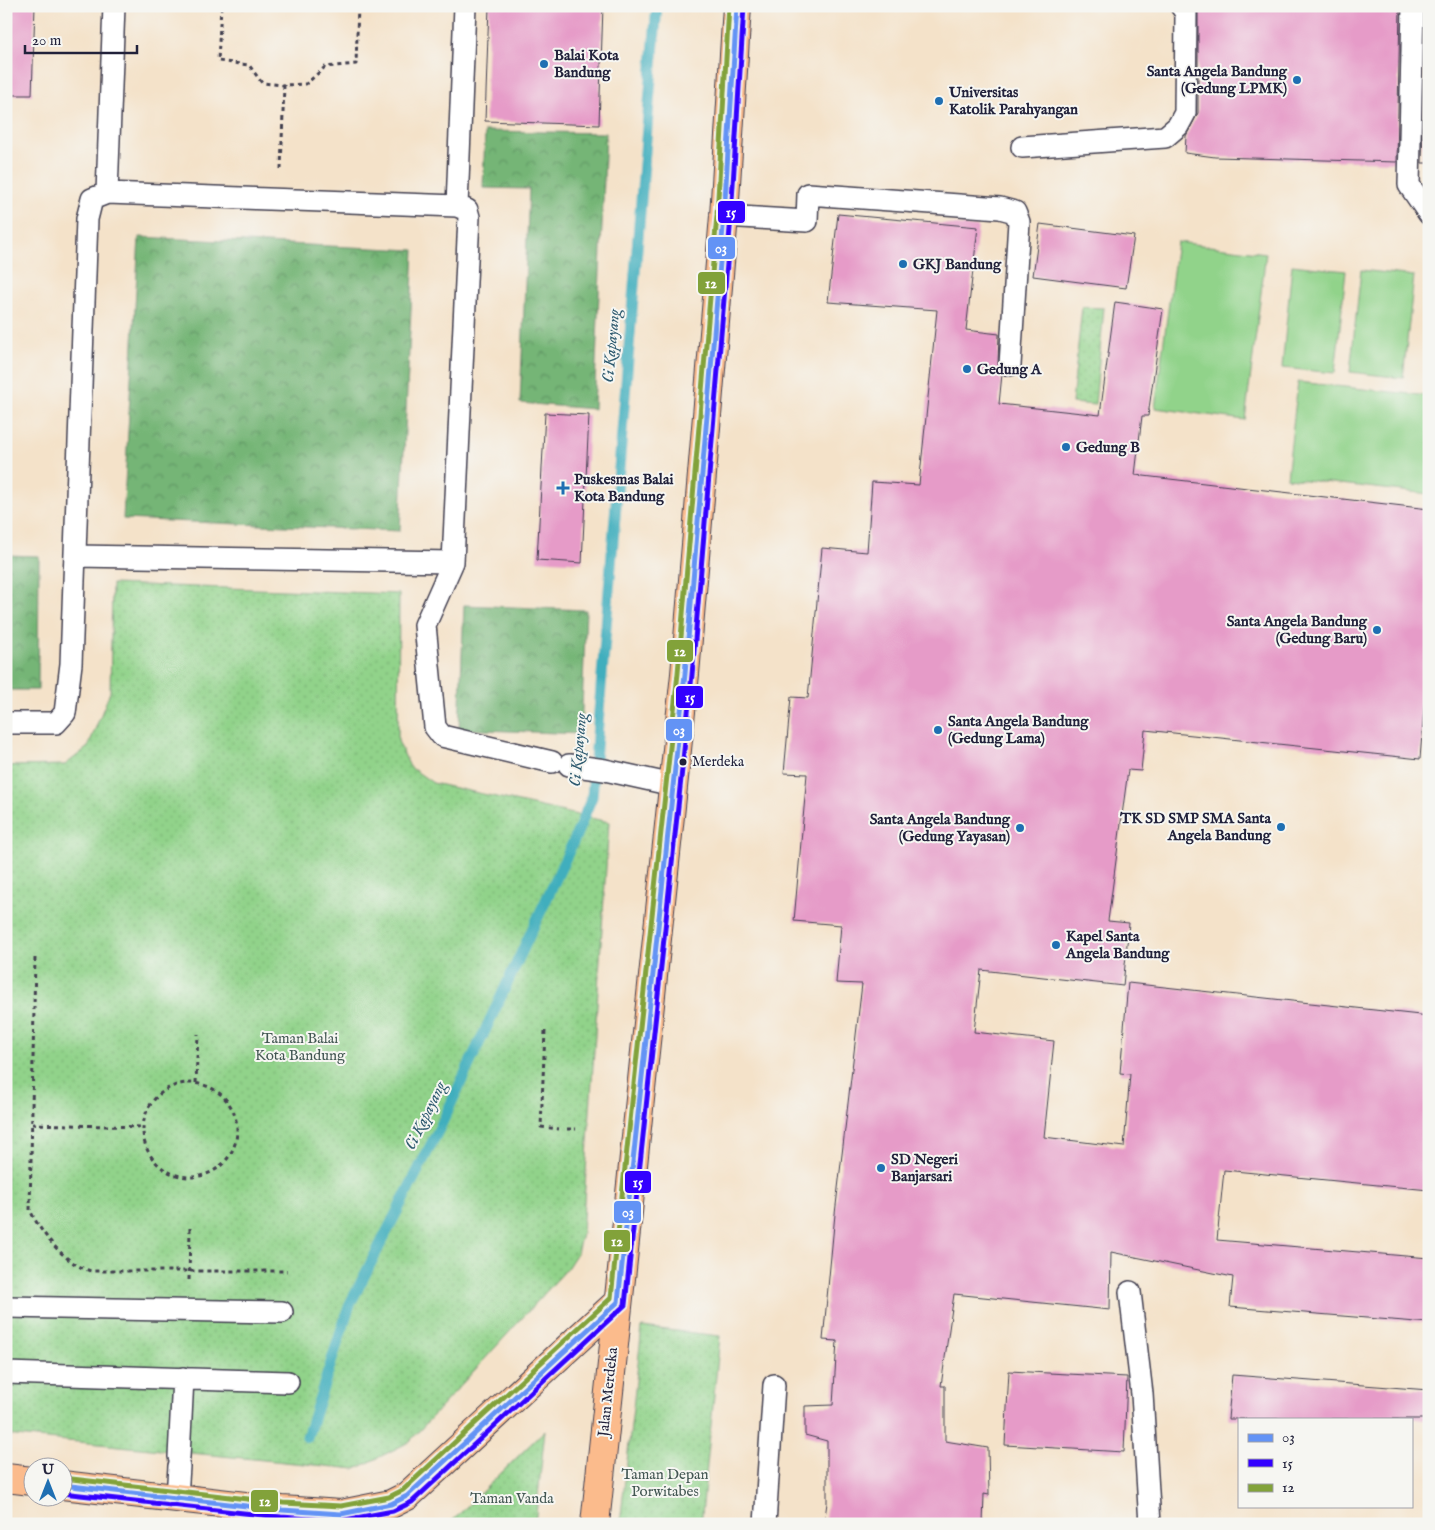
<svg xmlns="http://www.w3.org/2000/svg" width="1435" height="1530" viewBox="0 0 1435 1530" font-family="'IM FELL English',serif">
	<defs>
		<pattern id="forest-crowns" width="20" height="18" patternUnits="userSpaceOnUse" patternTransform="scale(1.25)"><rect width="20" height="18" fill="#74b576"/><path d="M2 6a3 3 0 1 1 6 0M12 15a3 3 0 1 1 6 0" fill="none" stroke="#5f9362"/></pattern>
		<pattern id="park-dots" width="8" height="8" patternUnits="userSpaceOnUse" patternTransform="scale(1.25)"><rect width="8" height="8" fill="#91d38a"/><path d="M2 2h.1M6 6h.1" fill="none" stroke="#7db578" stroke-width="1.8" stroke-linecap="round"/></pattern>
	</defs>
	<rect width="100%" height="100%" fill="#f6f6f2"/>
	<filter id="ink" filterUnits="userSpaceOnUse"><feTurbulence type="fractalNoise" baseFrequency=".02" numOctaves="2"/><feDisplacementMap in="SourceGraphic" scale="10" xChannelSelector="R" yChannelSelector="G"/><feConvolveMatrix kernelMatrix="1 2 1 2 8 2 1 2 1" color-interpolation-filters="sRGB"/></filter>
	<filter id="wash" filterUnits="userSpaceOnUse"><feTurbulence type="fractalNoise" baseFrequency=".0096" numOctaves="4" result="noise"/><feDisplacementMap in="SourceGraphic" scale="20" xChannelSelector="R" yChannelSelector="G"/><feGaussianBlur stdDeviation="1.12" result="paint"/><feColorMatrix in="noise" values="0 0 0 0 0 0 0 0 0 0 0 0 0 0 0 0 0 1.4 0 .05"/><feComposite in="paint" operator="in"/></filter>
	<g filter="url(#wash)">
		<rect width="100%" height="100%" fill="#f4e2c9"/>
		<!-- grass -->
		<path fill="#91d38a" stroke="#5a7a62" d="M 1177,242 L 1266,253 L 1245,420 L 1155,408 Z
			M 1292,265 L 1346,271 L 1335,373 L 1282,368 Z
			M 1361,270 L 1414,276 L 1403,378 L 1350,372 Z
			M 1298,382 L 1429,396 L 1429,494 L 1287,478 Z"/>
		<!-- forest -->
		<path fill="url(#forest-crowns)" stroke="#4b6c58" d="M 485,131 L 606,133 L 594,409 L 520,403 L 529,189 L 483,188 Z
			M 139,237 L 414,250 L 400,531 L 123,519 Z
			M 6,555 L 39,556 L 38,690 L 6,690 Z
			M 464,605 L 586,610 L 581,734 L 459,729 Z"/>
		<!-- park -->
		<path fill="url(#park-dots)" stroke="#5a7a62" d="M 1082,307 L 1104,308 L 1095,405 L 1072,403 Z
			M 112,584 L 399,594 L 398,741 L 410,767 L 433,783 L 609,822 L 582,1233 L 577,1253 L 566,1270 L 409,1442 L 356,1469 L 6,1435 L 6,766 L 65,765 L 88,747 L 110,692 Z
			M 642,1327 L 720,1336 L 701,1524 L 620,1524 Z
			M 545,1430 L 535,1524 L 449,1524 Z"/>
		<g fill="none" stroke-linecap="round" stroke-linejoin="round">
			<!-- stream -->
			<path stroke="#40aebd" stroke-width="11" d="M 307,1437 L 350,1304 L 441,1125 L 575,838 L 592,797 L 657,6"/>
		</g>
		<g id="blocks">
			<!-- building -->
			<path fill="#e69bc8" d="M 6,6 L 35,6 L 32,95 L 6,95 Z
				M 489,6 L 603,6 L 599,125 L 485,121 Z
				M 1196,6 L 1400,6 L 1397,162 L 1215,157 L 1185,153 L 1186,136 L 1198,113 L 1198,13 Z
				M 1423,126 L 1429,126 L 1429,163 L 1422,163 Z
				M 838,214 L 978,227 L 966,330 L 999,334 L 998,364 L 1002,374 L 999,404 L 1100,415 L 1115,302 L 1163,309 L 1148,416 L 1142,416 L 1135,475 L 1429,509 L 1429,646 L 1420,759 L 1145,730 L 1141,771 L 1128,770 L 1108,921 L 1129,923 L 1123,986 L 981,970 L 974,1032 L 1054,1041 L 1044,1137 L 1124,1147 L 1130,1074 L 1120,1073 L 1128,983 L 1429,1016 L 1429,1190 L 1224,1170 L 1217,1240 L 1429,1258 L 1429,1323 L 1230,1307 L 1233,1277 L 1111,1252 L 1110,1310 L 954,1294 L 941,1386 L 945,1386 L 945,1441 L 988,1448 L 989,1495 L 984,1494 L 983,1524 L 824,1524 L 827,1503 L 827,1441 L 805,1435 L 805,1406 L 833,1405 L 837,1341 L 823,1340 L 835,1214 L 862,984 L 836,983 L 841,925 L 794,921 L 807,774 L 784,773 L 791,697 L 808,698 L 822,548 L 867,552 L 872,482 L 919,485 L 937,310 L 828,302 Z
				M 1040,224 L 1134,236 L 1126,288 L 1033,276 Z
				M 545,413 L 589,415 L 582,563 L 537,560 Z
				M 1009,1371 L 1127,1377 L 1124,1452 L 1005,1445 Z
				M 1232,1375 L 1429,1390 L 1429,1419 L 1228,1419 Z"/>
		</g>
	</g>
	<g filter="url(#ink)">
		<use href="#blocks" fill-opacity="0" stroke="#423f50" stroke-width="1"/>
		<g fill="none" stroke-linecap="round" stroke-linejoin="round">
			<!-- lane casing -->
			<g stroke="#423f50" stroke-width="24">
				<path id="lane" d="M 1413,6 L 1409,185 L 1429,214
					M 1022,147 L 1165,137 L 1178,126 L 1185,113 L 1186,13 L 1181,6
					M 107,193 L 114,6
					M 457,206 L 465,6
					M 724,216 L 807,221 L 808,194 L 1000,208 L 1015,212 L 1019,222 L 1010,365
					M 75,556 L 453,562
					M 6,723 L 56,723 L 65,713 L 71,664 L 87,219 L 92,199 L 107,193 L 457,206 L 467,210 L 469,217 L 453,562 L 425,625 L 435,727 L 442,736 L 552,762
					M 569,765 L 605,770 L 673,785
					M 1130,1292 L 1142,1394 L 1150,1524
					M 6,1307 L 282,1312
					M 6,1373 L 288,1382
					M 179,1457 L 183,1378
					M 177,1497 L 179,1466
					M 765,1524 L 774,1385"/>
			</g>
			<!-- primary casing -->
			<g stroke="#423f50" stroke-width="30">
				<path id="primary" d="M 6,1478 L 32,1481
					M 62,1485 L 282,1510 L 341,1514 L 391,1504 L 407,1496 L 618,1302
					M 595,1524 L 685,674 L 724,216 L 737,6"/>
			</g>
			<!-- path -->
			<path stroke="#423f50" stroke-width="3" stroke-dasharray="4 4" stroke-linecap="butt" d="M 221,6 L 218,61 L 249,65 L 262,83 L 284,85
				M 281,169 L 284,85 L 306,84 L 325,67 L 356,64 L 358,6
				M 35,958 L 30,1210 C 40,1232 66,1265 91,1271 L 287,1271
				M 545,1031 L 541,1127 L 559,1129
				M 196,1083 L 198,1034
				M143 1130a47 47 0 1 1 94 0a47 47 0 1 1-94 0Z
				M 32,1124 L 143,1127
				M 567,1129 L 576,1129
				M 189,1280 L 190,1227"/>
			<!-- lane -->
			<use href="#lane" stroke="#fff" stroke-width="21"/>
			<!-- primary -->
			<use href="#primary" stroke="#fbbb8c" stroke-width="28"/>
			<!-- bus-1 casing -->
			<g stroke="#f6f6f2" stroke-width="9">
				<path id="bus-1" d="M 62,1485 L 282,1510 L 341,1514 L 391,1504 L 407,1496 L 618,1302 L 685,674 L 724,216 L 737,6"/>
			</g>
			<!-- bus-2 casing -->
			<g stroke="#f6f6f2" stroke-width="9">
				<path id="bus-2" d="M 62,1493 L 281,1517 L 340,1521 L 393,1511 L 412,1502 L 625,1305 L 692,675 L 731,217 L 744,6"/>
			</g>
			<!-- bus-3 casing -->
			<g stroke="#f6f6f2" stroke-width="9">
				<path id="bus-3" d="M 63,1478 L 283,1503 L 341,1506 L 389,1497 L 403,1490 L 611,1298 L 678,673 L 717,215 L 729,6"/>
			</g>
			<!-- bus-1 -->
			<use href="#bus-1" stroke="#6393f5" stroke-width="5"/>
			<!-- bus-2 -->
			<use href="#bus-2" stroke="#30f" stroke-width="5"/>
			<!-- bus-3 -->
			<use href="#bus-3" stroke="#82a23a" stroke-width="5"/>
		</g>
	</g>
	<!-- markers -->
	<g fill="#1f6fb2" stroke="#f6f6f2" stroke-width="2">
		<circle cx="544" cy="64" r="5"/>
		<circle cx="1297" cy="80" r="5"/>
		<circle cx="939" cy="101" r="5"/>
		<circle cx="903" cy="264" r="5"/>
		<circle cx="967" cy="369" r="5"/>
		<circle cx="1066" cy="447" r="5"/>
		<path d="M560.5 480.5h5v5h5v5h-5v5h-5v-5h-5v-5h5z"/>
		<circle cx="1377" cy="630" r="5"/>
		<circle cx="938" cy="730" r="5"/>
		<circle cx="1281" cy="827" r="5"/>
		<circle cx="1020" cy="828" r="5"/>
		<circle cx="1056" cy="945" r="5"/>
		<circle cx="881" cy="1168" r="5"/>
	</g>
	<circle fill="#22223b" stroke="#f6f6f2" stroke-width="2" cx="683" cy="762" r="4.5"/>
	<g text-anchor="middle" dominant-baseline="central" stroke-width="4" stroke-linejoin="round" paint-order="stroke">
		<!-- bus labels -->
		<g font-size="14" fill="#22223b" stroke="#f6f6f2" text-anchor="start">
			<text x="692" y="762">Merdeka</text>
		</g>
		<!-- poi labels -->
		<g font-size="15" font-weight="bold" fill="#22223b" stroke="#f6f6f2" text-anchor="start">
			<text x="554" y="55">Balai Kota<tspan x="554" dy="17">Bandung</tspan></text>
			<text x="1287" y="71" text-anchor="end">Santa Angela Bandung<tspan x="1287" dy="17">(Gedung LPMK)</tspan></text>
			<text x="949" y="92">Universitas<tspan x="949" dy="17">Katolik Parahyangan</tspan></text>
			<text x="913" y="264">GKJ Bandung</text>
			<text x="977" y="369">Gedung A</text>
			<text x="1076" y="447">Gedung B</text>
			<text x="574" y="479">Puskesmas Balai<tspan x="574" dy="17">Kota Bandung</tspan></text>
			<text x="1367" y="621" text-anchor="end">Santa Angela Bandung<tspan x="1367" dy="17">(Gedung Baru)</tspan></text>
			<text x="948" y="721">Santa Angela Bandung<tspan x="948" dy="17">(Gedung Lama)</tspan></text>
			<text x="1271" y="818" text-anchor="end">TK SD SMP SMA Santa<tspan x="1271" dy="17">Angela Bandung</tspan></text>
			<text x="1010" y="819" text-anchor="end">Santa Angela Bandung<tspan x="1010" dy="17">(Gedung Yayasan)</tspan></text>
			<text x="1066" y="936">Kapel Santa<tspan x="1066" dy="17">Angela Bandung</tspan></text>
			<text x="891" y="1159">SD Negeri<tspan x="891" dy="17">Banjarsari</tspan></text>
		</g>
		<!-- park labels -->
		<g font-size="15" fill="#435753" stroke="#f6f6f2">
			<text x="300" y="1038">Taman Balai<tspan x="300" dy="17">Kota Bandung</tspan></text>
			<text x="665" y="1474">Taman Depan<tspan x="665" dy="17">Porwitabes</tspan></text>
			<text x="512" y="1498">Taman Vanda</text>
		</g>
		<!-- street labels -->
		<g font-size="15" fill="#22223b" stroke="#f6f6f2">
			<text transform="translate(608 1392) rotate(-84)">Jalan Merdeka</text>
		</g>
		<!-- water labels -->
		<g font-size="16" font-style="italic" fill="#2e5a6f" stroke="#f6f6f2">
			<text transform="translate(612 346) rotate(-85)">Ci Kapayang</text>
			<text transform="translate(579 750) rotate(-85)">Ci Kapayang</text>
			<text transform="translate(426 1116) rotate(-64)">Ci Kapayang</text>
		</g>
	</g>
	<g stroke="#f6f6f2" stroke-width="2">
		<rect x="717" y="200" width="29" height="24" rx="5" fill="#30f"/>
		<rect x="707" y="236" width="29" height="24" rx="5" fill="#6393f5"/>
		<rect x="697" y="271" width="29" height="24" rx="5" fill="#82a23a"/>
		<rect x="666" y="639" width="28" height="24" rx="5" fill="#82a23a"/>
		<rect x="675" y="685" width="29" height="24" rx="5" fill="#30f"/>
		<rect x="665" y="718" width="28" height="24" rx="5" fill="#6393f5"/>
		<rect x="624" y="1170" width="28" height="24" rx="5" fill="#30f"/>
		<rect x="613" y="1200" width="29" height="24" rx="5" fill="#6393f5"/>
		<rect x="603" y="1229" width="28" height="24" rx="5" fill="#82a23a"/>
		<rect x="250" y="1489" width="29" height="24" rx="5" fill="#82a23a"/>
	</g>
	<g font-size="14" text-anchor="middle" font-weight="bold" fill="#fff">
		<text x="731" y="217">15</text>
		<text x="721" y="253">03</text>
		<text x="711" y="288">12</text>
		<text x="680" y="656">12</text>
		<text x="690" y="702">15</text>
		<text x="679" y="735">03</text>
		<text x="638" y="1187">15</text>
		<text x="628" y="1217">03</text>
		<text x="617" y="1246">12</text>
		<text x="265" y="1506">12</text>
	</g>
	<!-- margin -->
	<rect width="1435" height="1530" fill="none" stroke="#f6f6f2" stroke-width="25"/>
	<!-- legend -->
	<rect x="1238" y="1418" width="175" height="90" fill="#f6f6f2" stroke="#a1a1a9"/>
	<rect x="1248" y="1434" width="25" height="8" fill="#6393f5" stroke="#a1a1a9"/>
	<text x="1282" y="1442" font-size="15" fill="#22223b">03</text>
	<rect x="1248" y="1459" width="25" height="8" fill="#3300ff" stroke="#a1a1a9"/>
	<text x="1282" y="1468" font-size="15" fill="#22223b">15</text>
	<rect x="1248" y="1484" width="25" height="8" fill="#82a23a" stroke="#a1a1a9"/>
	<text x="1282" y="1492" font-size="15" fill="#22223b">12</text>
	<!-- north arrow -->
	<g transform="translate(48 1482)"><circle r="24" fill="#f6f6f2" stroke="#a1a1a9"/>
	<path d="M0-4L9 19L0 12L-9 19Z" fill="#1f6fb2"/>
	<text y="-8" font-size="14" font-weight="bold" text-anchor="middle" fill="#22223b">U</text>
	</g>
	<!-- scale -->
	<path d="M25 45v8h112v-8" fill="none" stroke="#22223b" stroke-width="2.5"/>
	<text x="32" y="45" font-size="15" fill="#22223b" stroke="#f6f6f2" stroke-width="4" paint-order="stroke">20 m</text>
</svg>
